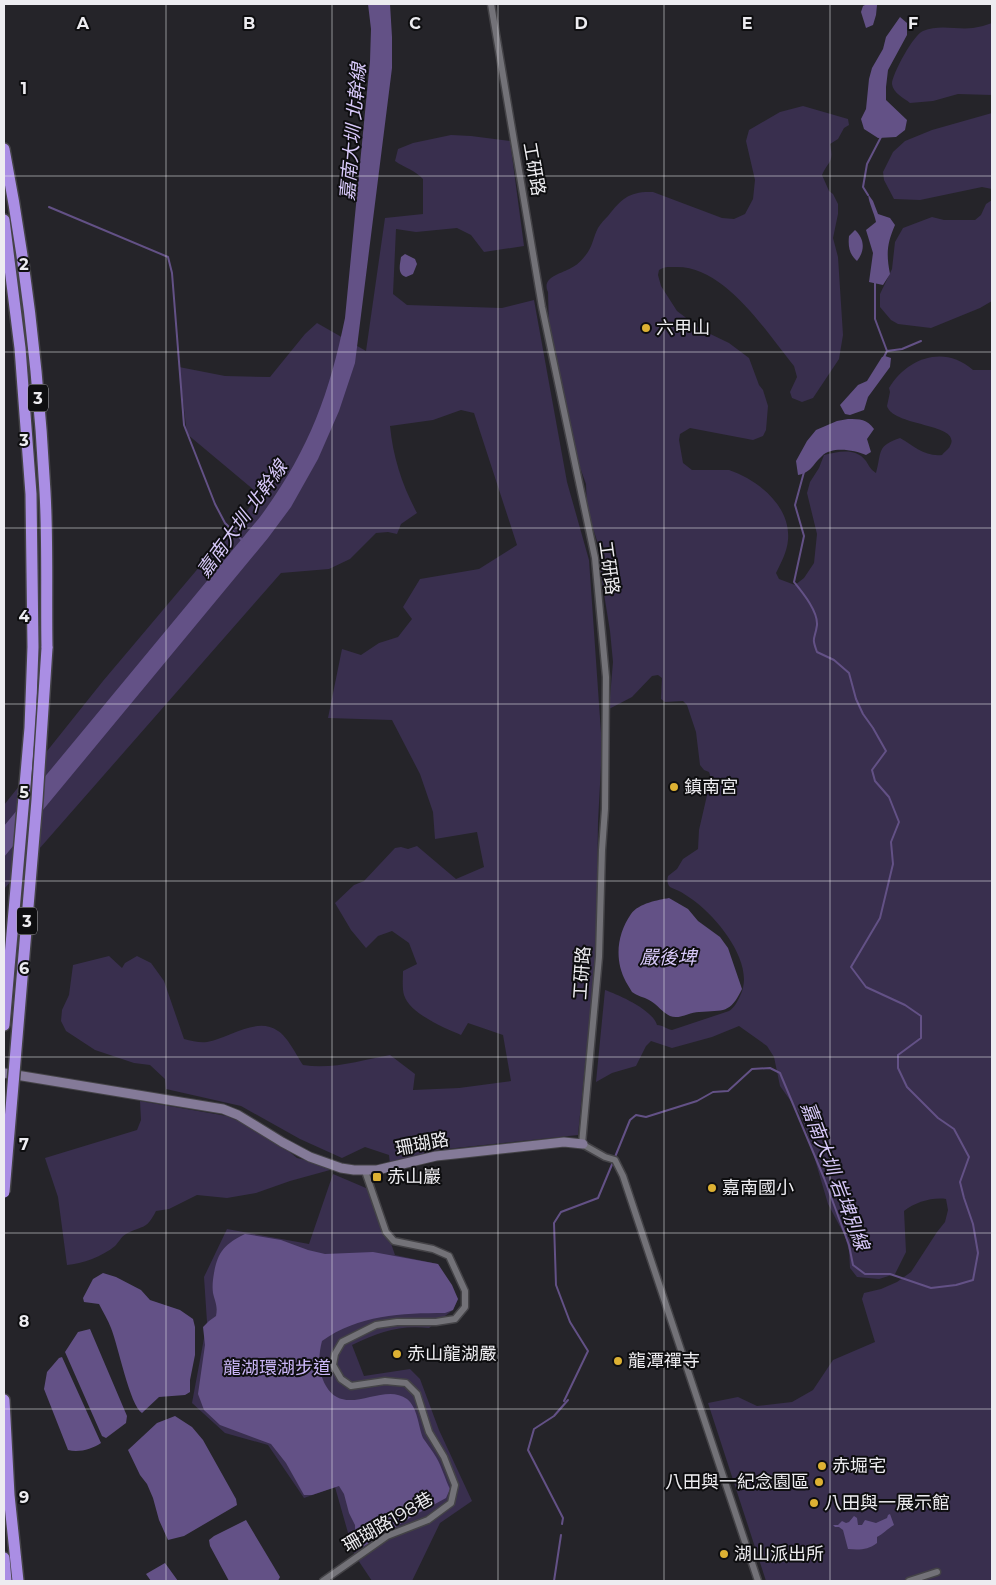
<svg xmlns="http://www.w3.org/2000/svg" width="996" height="1585" viewBox="0 0 996 1585" font-family="Montserrat,'Noto Sans TC',sans-serif">
	<rect width="100%" height="100%" fill="#252429"/>
	<!-- green -->
	<path fill="#392f4e" d="M 992,23 L 992,95 L 958,94 L 933,101 L 910,103 C 904,98 893,93 892,84 C 892,74 914,34 923,31 C 940,24 956,30 973,28 C 980,27 986,25 992,23 Z
		M 803,106 L 848,119 L 849,125 L 844,128 L 838,139 L 830,144 C 834,163 829,160 822,175 L 829,191 L 833,194 L 838,204 L 838,214 L 833,238 L 838,257 L 843,335 L 839,359 L 813,398 L 802,402 L 792,398 L 790,392 L 797,377 L 794,366 C 766,332 726,267 677,267 C 670,267 665,266 659,270 L 658,275 L 661,286 L 677,311 L 702,330 L 729,343 L 749,358 L 759,385 L 763,390 L 768,406 L 766,430 L 763,436 L 753,440 L 690,428 L 680,434 L 679,440 L 683,463 L 692,470 L 729,470 C 758,480 791,506 788,540 C 787,552 781,563 776,573 L 779,579 L 795,585 L 804,578 L 814,563 L 817,534 L 807,493 L 810,482 L 819,468 L 824,455 C 838,452 855,447 866,461 C 869,466 871,470 876,473 C 882,452 876,446 900,438 C 914,446 925,457 942,455 C 944,452 949,449 950,446 C 963,423 893,427 887,406 L 890,392 L 889,388 C 908,357 945,345 973,370 L 992,370 L 992,1581 L 766,1581 L 708,1403 L 738,1397 L 757,1406 L 792,1402 L 813,1390 L 833,1360 L 875,1342 L 862,1299 L 864,1293 L 881,1289 L 897,1282 L 911,1272 L 937,1232 L 945,1222 L 948,1210 L 946,1199 C 933,1197 915,1202 904,1211 L 906,1252 L 895,1274 L 879,1279 L 857,1277 L 850,1268 L 849,1251 L 845,1236 L 828,1204 L 806,1129 L 800,1114 L 780,1086 L 774,1057 L 767,1046 L 739,1026 L 712,1037 L 672,1048 L 651,1041 L 646,1046 L 636,1066 L 612,1073 L 596,1082 L 605,990 C 619,995 653,1010 657,1025 C 663,1025 666,1029 672,1030 L 729,1011 C 735,1007 737,1002 740,996 C 756,966 720,921 697,903 C 692,899 686,895 681,892 C 678,890 673,889 670,887 C 667,884 667,880 668,876 L 677,869 L 683,859 L 698,849 L 699,830 L 711,778 L 709,772 L 704,770 L 700,765 L 696,732 L 687,705 L 683,701 L 665,702 L 661,699 L 662,678 L 658,675 L 652,676 L 632,697 L 609,709 L 613,662 L 610,631 L 600,569 L 601,553 L 587,510 L 586,484 L 577,459 L 573,436 L 567,419 L 565,402 L 549,330 L 548,292 C 541,277 561,274 571,268 C 576,266 582,260 585,256 C 593,247 593,237 598,228 C 601,223 605,219 608,216 C 622,198 630,191 653,192 L 722,218 L 734,219 L 745,214 L 753,199 L 755,180 L 746,141 L 749,130 L 780,112 Z
		M 992,113 L 992,189 L 982,187 L 920,200 L 894,199 L 884,180 L 883,172 L 893,152 L 905,141 L 932,130 Z
		M 451,135 L 471,136 L 510,141 L 524,246 L 484,252 L 471,235 L 457,228 L 416,232 L 396,229 L 393,294 L 407,305 L 502,308 L 534,300 L 567,482 L 589,560 L 602,747 L 598,822 L 596,955 L 578,1135 L 437,1150 L 390,1164 L 389,1155 L 365,1147 L 342,1158 L 300,1139 L 241,1106 L 166,1089 L 165,1079 L 150,1065 L 134,1063 L 95,1050 L 66,1031 L 61,1021 L 62,1010 L 69,995 L 73,965 L 109,956 L 122,968 L 125,963 L 137,956 L 151,963 L 164,981 L 184,1039 C 192,1041 200,1043 207,1042 C 229,1038 257,1016 278,1031 C 287,1036 297,1056 303,1065 C 332,1070 362,1060 390,1055 L 415,1074 L 413,1090 L 459,1088 L 511,1081 L 503,1035 L 468,1023 L 461,1035 C 445,1028 410,1014 404,995 C 402,988 403,978 403,971 L 417,964 L 409,943 L 392,931 L 378,936 L 366,948 L 351,930 L 335,903 L 354,885 L 364,881 L 395,848 L 401,847 L 408,849 L 417,846 L 456,879 L 484,867 L 477,832 L 435,839 L 433,812 L 420,774 L 392,720 L 328,718 L 342,649 L 361,655 L 379,643 L 398,637 L 412,619 L 403,607 L 420,579 L 479,569 L 517,545 L 474,413 L 461,410 L 433,420 L 390,426 C 393,457 402,485 417,513 L 401,524 L 397,534 L 388,532 L 376,533 L 350,559 L 329,569 L 281,573 L 4,889 L 4,805 L 103,681 L 260,495 L 187,434 L 179,367 L 225,376 L 270,377 L 305,334 L 317,323 L 366,351 L 385,218 L 423,214 L 423,179 C 415,170 405,168 395,161 L 398,149 L 413,143 Z
		M 992,200 L 992,301 L 980,308 L 931,328 L 898,324 L 891,320 L 880,307 L 880,294 L 892,269 L 895,242 L 903,228 L 932,217 L 944,220 L 975,220 L 981,215 L 986,204 Z
		M 140,1101 L 227,1116 L 248,1125 L 280,1144 L 297,1158 L 314,1162 L 330,1170 L 290,1181 L 256,1193 L 227,1198 L 197,1195 L 169,1209 L 156,1211 C 146,1231 142,1225 126,1234 C 121,1237 119,1242 115,1246 C 103,1256 82,1264 67,1265 L 58,1197 L 45,1158 L 137,1130 L 141,1120 Z
		M 333,1174 L 373,1191 L 395,1255 L 438,1264 L 458,1299 L 453,1310 L 429,1328 C 398,1325 380,1332 352,1345 L 364,1376 L 410,1369 L 420,1379 L 439,1430 L 472,1501 L 440,1523 L 412,1581 L 372,1581 L 354,1554 L 335,1487 L 304,1498 L 268,1445 L 225,1433 L 192,1403 L 207,1322 L 204,1277 L 227,1229 L 309,1244 Z"/>
	<!-- water -->
	<path fill="#635186" d="M 368,4 L 390,4 L 392,37 L 392,68 L 355,363 L 339,411 L 318,459 L 291,507 L 268,538 L 4,857 L 4,826 L 260,517 C 308,452 329,396 345,318 L 370,61 L 371,29 Z
		M 867,4 L 877,5 L 876,15 L 873,25 L 866,28 L 861,12 L 863,6 Z
		M 900,17 L 907,23 L 907,35 L 888,70 L 886,87 L 886,100 L 907,120 L 905,130 L 896,137 L 878,138 L 864,129 L 861,119 L 866,109 L 869,79 L 872,68 L 883,49 L 886,37 Z
		M 868,194 L 873,201 L 878,214 L 890,218 L 895,225 C 887,244 886,253 890,274 L 883,285 L 869,282 L 873,253 L 866,230 L 876,222 C 874,212 869,204 868,194 Z
		M 855,230 C 865,239 865,251 857,261 C 849,254 848,246 849,236 Z
		M 405,254 L 415,259 L 417,264 L 413,274 L 406,277 C 397,274 400,265 401,257 Z
		M 885,356 L 891,358 L 890,367 L 868,397 L 864,410 L 850,415 L 845,414 L 840,405 L 858,385 L 867,381 L 882,357 Z
		M 848,419 C 860,419 867,419 874,429 L 867,439 L 871,452 L 866,455 C 854,450 832,446 822,456 C 812,465 812,472 798,475 L 796,461 L 807,441 L 816,430 L 837,421 Z
		M 669,898 L 688,909 L 698,921 L 720,937 L 728,948 L 742,989 C 730,1014 724,1010 699,1012 C 690,1012 679,1020 670,1016 C 663,1013 657,1004 649,1000 C 644,997 637,996 632,992 C 630,989 628,985 626,982 C 614,960 617,934 631,914 C 639,903 658,900 669,898 Z
		M 245,1234 L 281,1240 L 308,1250 L 325,1254 L 373,1252 L 438,1264 L 452,1285 L 458,1299 L 453,1310 L 445,1313 C 402,1313 358,1315 322,1341 C 318,1356 318,1372 326,1386 C 345,1419 383,1381 407,1399 C 418,1408 418,1426 423,1438 C 427,1444 432,1450 436,1457 C 442,1467 445,1479 450,1489 L 446,1498 L 413,1516 L 356,1551 L 355,1525 L 349,1513 L 344,1494 L 339,1486 L 312,1495 L 304,1495 L 286,1463 L 271,1444 L 220,1425 L 204,1410 L 198,1394 L 205,1345 L 203,1327 L 209,1321 L 216,1316 C 218,1306 215,1302 213,1293 C 212,1286 213,1279 214,1273 C 218,1251 225,1244 245,1234 Z
		M 103,1273 L 116,1277 L 141,1290 L 150,1300 L 180,1310 L 193,1319 L 195,1327 L 195,1355 L 190,1380 L 190,1392 L 185,1395 L 159,1397 L 142,1413 C 130,1406 118,1345 111,1328 C 108,1320 103,1312 99,1304 L 84,1302 L 83,1298 L 93,1279 Z
		M 90,1329 L 127,1416 L 126,1423 L 106,1438 L 102,1436 L 65,1352 L 78,1332 Z
		M 62,1357 L 101,1443 C 92,1449 79,1453 68,1450 L 44,1389 L 47,1372 L 59,1358 Z
		M 175,1416 L 192,1427 L 203,1440 L 236,1499 L 237,1505 L 184,1536 L 168,1540 L 159,1520 L 153,1498 L 147,1484 L 140,1475 L 128,1450 L 157,1423 Z
		M 890,1514 L 894,1525 C 887,1529 883,1534 877,1537 L 877,1543 C 868,1550 859,1550 848,1549 L 843,1530 L 839,1527 L 835,1527 L 833,1525 L 838,1525 L 842,1521 L 846,1523 L 849,1522 L 854,1516 L 857,1518 L 858,1525 L 862,1525 L 865,1520 L 876,1523 L 887,1518 L 888,1515 Z
		M 246,1520 L 280,1577 L 278,1581 L 229,1581 L 210,1546 L 209,1540 L 214,1536 Z
		M 165,1563 L 178,1581 L 151,1581 L 146,1574 Z"/>
	<g fill="none" stroke-linecap="round" stroke-linejoin="round">
		<!-- stream -->
		<path stroke="#635186" stroke-width="2" d="M 868,195 L 863,187 L 867,164 L 881,137
			M 49,207 L 168,257 L 172,273 L 184,425 L 215,504 L 225,523 L 243,541
			M 875,282 L 875,319 L 887,351 L 884,357
			M 887,351 L 902,349 L 921,341
			M 615,1157 L 630,1120 L 636,1115 L 646,1117 L 697,1101 L 713,1092 L 728,1091 L 752,1069 L 770,1068 L 780,1073 L 824,1178 L 849,1245 L 853,1265 L 865,1274 L 890,1274 L 931,1288 L 956,1285 L 973,1280 L 978,1253 L 973,1224 L 964,1198 L 960,1182 L 969,1157 L 954,1129 L 938,1118 L 907,1087 L 898,1068 L 898,1055 L 921,1038 L 921,1016 L 905,1005 L 866,987 L 851,967 L 880,918 L 893,864 L 891,842 L 899,822 L 889,797 L 875,781 L 872,770 L 886,751 L 873,728 L 863,714 L 856,699 L 849,673 L 834,660 L 817,652 C 811,636 815,640 817,625 C 818,611 802,592 794,582 L 804,536 L 795,505 L 804,472
			M 564,1401 L 588,1351 L 570,1322 L 556,1285 L 554,1223 L 561,1212 L 598,1198 L 613,1162
			M 562,1524 L 563,1518 L 528,1450 L 534,1429 L 554,1416 L 568,1400
			M 554,1581 L 561,1535"/>
		<!-- street casing -->
		<g stroke="#444347" stroke-width="9">
			<path id="street" d="M 491,4 L 542,307 L 595,558 L 606,677 L 605,809 L 602,850 L 599,957 L 582,1144 L 605,1157 L 615,1160 L 623,1176 L 758,1581
				M 323,1581 L 387,1536 L 428,1520 L 451,1503 L 455,1485 L 444,1457 L 429,1432 L 417,1394 L 406,1383 L 385,1381 L 351,1386 L 341,1379 L 333,1365 L 335,1354 L 342,1342 L 376,1325 L 397,1322 L 436,1322 L 455,1319 L 465,1307 L 465,1291 L 449,1256 L 433,1249 L 394,1241 L 386,1232 L 365,1171
				M 909,1581 L 937,1572"/>
		</g>
		<!-- secondary casing -->
		<g stroke="#444347" stroke-width="11">
			<path id="secondary" d="M 4,1073 L 223,1109 L 238,1115 L 282,1142 L 310,1157 L 341,1168 L 354,1170 L 377,1170 L 436,1156 L 455,1154 L 564,1142 L 583,1144"/>
		</g>
		<!-- highway casing -->
		<g stroke="#444347" stroke-width="14">
			<path id="highway" d="M 4,149 C 26,262 39,378 45,492 C 48,544 46,597 47,648
				M 4,220 L 20,348 L 31,494 L 33,647 L 30,728 L 4,1025
				M 4,1400 L 9,1495 L 18,1581
				M 4,1558 L 6,1581"/>
		</g>
		<!-- street -->
		<use href="#street" stroke="#737278" stroke-width="6"/>
		<!-- secondary -->
		<use href="#secondary" stroke="#847a98" stroke-width="9"/>
		<!-- highway -->
		<use href="#highway" stroke="#aa8ee4" stroke-width="11"/>
		<!-- highway-bridge casing -->
		<g stroke="#444347" stroke-width="14" stroke-linecap="butt">
			<path id="highway-bridge" d="M 4,1192 L 37,800 L 47,648"/>
		</g>
		<!-- highway-bridge -->
		<use href="#highway-bridge" stroke="#aa8ee4" stroke-width="11"/>
	</g>
	<!-- grid -->
	<path fill="none" stroke="#edecf0" stroke-width="1" stroke-opacity="0.55" d="M 166,4 L 166,1581M 332,4 L 332,1581M 498,4 L 498,1581M 664,4 L 664,1581M 830,4 L 830,1581M 4,176 L 992,176M 4,352 L 992,352M 4,528 L 992,528M 4,704 L 992,704M 4,881 L 992,881M 4,1057 L 992,1057M 4,1233 L 992,1233M 4,1409 L 992,1409"/>
	<!-- markers -->
	<g fill="#ddb133" stroke="#0e0e10" stroke-width="2">
		<circle cx="646" cy="328" r="5"/>
		<circle cx="674" cy="787" r="5"/>
		<rect x="372" y="1172" width="10" height="10" rx="2.5"/>
		<circle cx="712" cy="1188" r="5"/>
		<circle cx="397" cy="1354" r="5"/>
		<circle cx="618" cy="1361" r="5"/>
		<circle cx="822" cy="1466" r="5"/>
		<circle cx="819" cy="1482" r="5"/>
		<circle cx="814" cy="1503" r="5"/>
		<circle cx="724" cy="1554" r="5"/>
	</g>
	<g text-anchor="middle" dominant-baseline="central" stroke-width="4" stroke-linejoin="round" paint-order="stroke">
		<!-- shield labels -->
		<g fill="#0e0e10" stroke="#aaa9ad" stroke-width="1">
			<rect x="28" y="384.5" width="20" height="27" rx="4"/>
			<rect x="17" y="907.5" width="20" height="27" rx="4"/>
		</g>
		<g font-size="16" font-weight="bold" fill="#edecf0">
			<text x="38" y="398">3</text>
			<text x="27" y="921">3</text>
		</g>
		<!-- street labels -->
		<g font-size="18" fill="#edecf0" stroke="#0e0e10">
			<text transform="translate(534 169) rotate(80)">工研路</text>
			<text transform="translate(609 568) rotate(82)">工研路</text>
			<text transform="translate(582 973) rotate(-86)">工研路</text>
			<text transform="translate(422 1144) rotate(-11)">珊瑚路</text>
			<text transform="translate(388 1522) rotate(-30)">珊瑚路198巷</text>
		</g>
		<!-- poi labels -->
		<g font-size="18" fill="#edecf0" stroke="#0e0e10" text-anchor="start">
			<text x="656" y="328">六甲山</text>
			<text x="684" y="787">鎮南宮</text>
			<text x="387" y="1177">赤山巖</text>
			<text x="722" y="1188">嘉南國小</text>
			<text x="407" y="1354">赤山龍湖嚴</text>
			<text x="628" y="1361">龍潭禪寺</text>
			<text x="832" y="1466">赤堀宅</text>
			<text x="809" y="1482" text-anchor="end">八田與一紀念園區</text>
			<text x="824" y="1503">八田與一展示館</text>
			<text x="734" y="1554">湖山派出所</text>
		</g>
		<!-- park labels -->
		<g font-size="18" fill="#cab6f7" stroke="#0e0e10">
			<text x="277" y="1368">龍湖環湖步道</text>
		</g>
		<!-- water labels -->
		<g font-size="19" font-style="italic" fill="#d7c8f9" stroke="#0e0e10">
			<text transform="translate(353 132) rotate(-85)">嘉南大圳 北幹線</text>
			<text transform="translate(242 519) rotate(-54)">嘉南大圳 北幹線</text>
			<text x="668" y="957">嚴後埤</text>
			<text transform="translate(835 1176) rotate(69)">嘉南大圳 岩埤別線</text>
		</g>
	</g>
	<g font-size="16" text-anchor="middle" font-weight="bold" fill="#edecf0" stroke="#0e0e10" stroke-width="4" stroke-linejoin="round" paint-order="stroke">
		<text x="83" y="29">A</text>
		<text x="249" y="29">B</text>
		<text x="415" y="29">C</text>
		<text x="581" y="29">D</text>
		<text x="747" y="29">E</text>
		<text x="913" y="29">F</text>
		<text x="24" y="94">1</text>
		<text x="24" y="270">2</text>
		<text x="24" y="446">3</text>
		<text x="24" y="622">4</text>
		<text x="24" y="798">5</text>
		<text x="24" y="974">6</text>
		<text x="24" y="1150">7</text>
		<text x="24" y="1327">8</text>
		<text x="24" y="1503">9</text>
	</g>
	<!-- border -->
	<rect width="996" height="1585" fill="none" stroke="#edecf0" stroke-width="10"/>
</svg>
